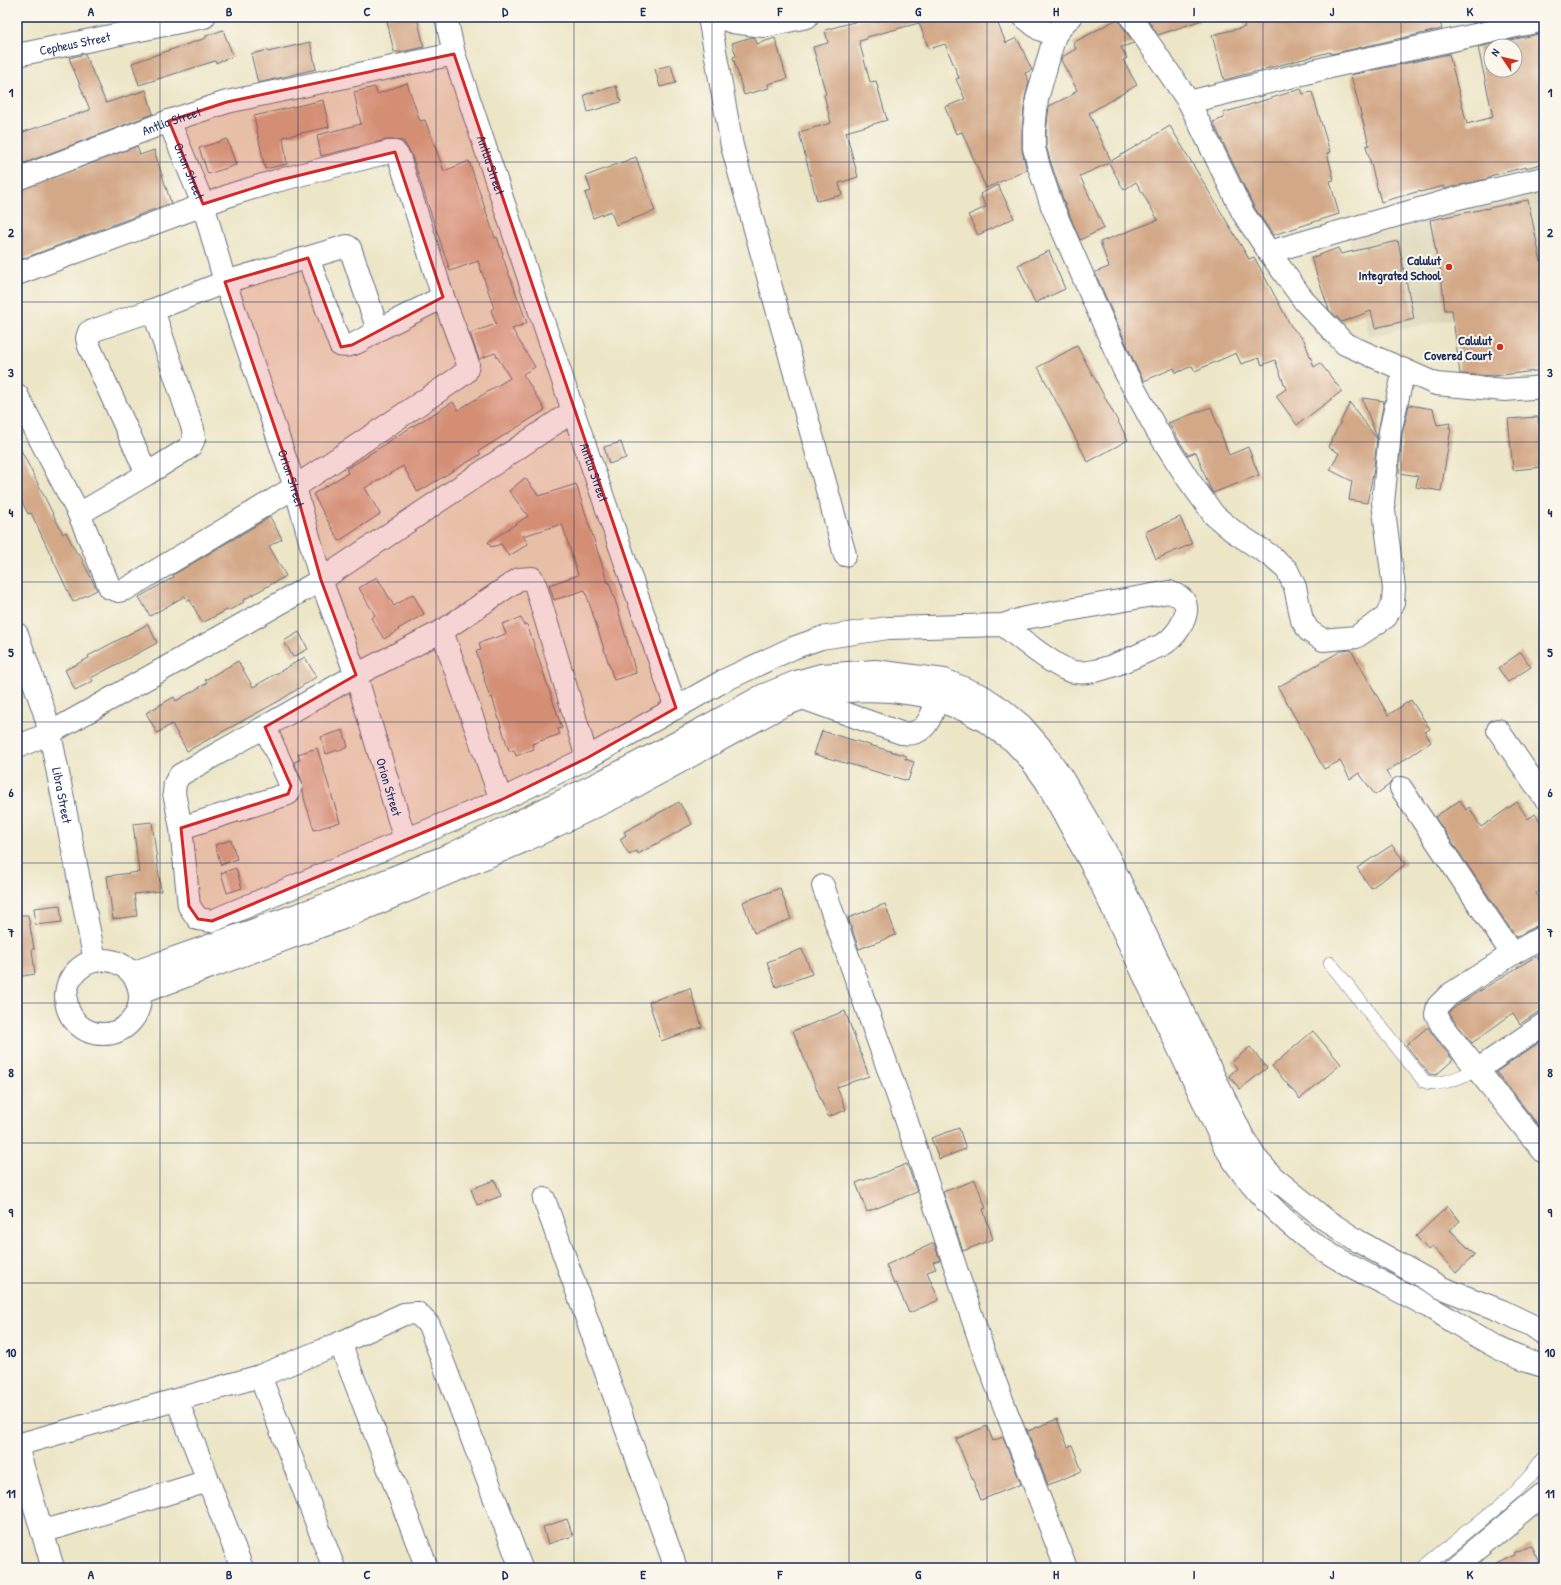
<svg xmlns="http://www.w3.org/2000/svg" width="1561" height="1585" viewBox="0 0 1561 1585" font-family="'Patrick Hand',sans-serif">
	<rect width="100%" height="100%" fill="#fbf7ec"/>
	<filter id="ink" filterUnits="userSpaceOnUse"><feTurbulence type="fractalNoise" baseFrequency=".025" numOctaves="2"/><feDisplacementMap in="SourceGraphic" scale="8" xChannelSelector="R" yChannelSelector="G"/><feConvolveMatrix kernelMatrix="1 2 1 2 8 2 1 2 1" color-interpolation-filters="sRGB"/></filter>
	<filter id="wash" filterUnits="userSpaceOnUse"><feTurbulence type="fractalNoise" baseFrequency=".012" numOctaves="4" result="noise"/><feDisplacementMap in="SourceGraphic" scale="16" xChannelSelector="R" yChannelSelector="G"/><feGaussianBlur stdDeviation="0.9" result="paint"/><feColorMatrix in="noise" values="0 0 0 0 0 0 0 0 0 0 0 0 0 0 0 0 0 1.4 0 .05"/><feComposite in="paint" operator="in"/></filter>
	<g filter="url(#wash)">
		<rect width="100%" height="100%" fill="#ece5c6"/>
		<!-- built -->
		<path fill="#dbd4b6" d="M 1544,190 L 1544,300 L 1369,336 L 1348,235 Z"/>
		<g id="blocks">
			<!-- building -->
			<path fill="#d3a887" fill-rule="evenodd" d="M 386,17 L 417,17 L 424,47 L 401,52 L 394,52 Z
				M 872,17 L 921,17 L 921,21 L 933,17 L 995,17 L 1006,43 L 1017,38 L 1032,70 L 1025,73 L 1029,81 L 1025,98 L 1022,131 L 1022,151 L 1027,170 L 986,188 L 962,132 L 956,134 L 945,107 L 965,99 L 956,79 L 959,78 L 945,44 L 929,49 L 919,23 L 867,37 L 867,39 L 859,41 L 870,82 L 876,81 L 887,120 L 846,132 L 858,177 L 839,183 L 842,195 L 817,201 L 799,132 L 831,123 L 824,95 L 826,94 L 813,47 L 828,43 L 825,30 Z
				M 1146,17 L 1201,17 L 1202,20 L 1158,35 Z
				M 1242,17 L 1439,17 L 1442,29 L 1331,54 L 1330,52 L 1322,54 L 1224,80 L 1212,35 L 1245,27 Z
				M 1471,17 L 1499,17 L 1473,23 Z
				M 1119,18 L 1121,24 L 1134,43 L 1121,47 L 1127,58 L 1123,60 L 1137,85 L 1089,113 L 1111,161 L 1170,126 L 1249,259 L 1254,257 L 1291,326 L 1304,340 L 1314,367 L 1320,363 L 1342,391 L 1297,425 L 1276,396 L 1286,389 L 1275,360 L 1262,365 L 1259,358 L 1241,364 L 1236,353 L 1195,371 L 1192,366 L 1176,373 L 1174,368 L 1144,381 L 1135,364 L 1096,275 L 1095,272 L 1109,267 L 1100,242 L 1158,220 L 1136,182 L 1124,190 L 1109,163 L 1080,176 L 1104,228 L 1080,240 L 1064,202 L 1051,163 L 1046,146 L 1046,133 L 1049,106 L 1074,94 L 1073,93 L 1077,90 L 1061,60 L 1062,57 L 1076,49 L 1073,43 Z
				M 223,30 L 233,56 L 216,63 L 215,61 L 139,85 L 132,63 L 206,38 L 206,36 Z
				M 1544,33 L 1544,163 L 1526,168 L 1526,167 L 1490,176 L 1490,178 L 1445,189 L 1444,186 L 1420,192 L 1420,191 L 1381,202 L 1366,146 L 1369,145 L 1351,75 L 1449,54 L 1467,124 L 1493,117 L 1478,47 ZM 1491,46 L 1515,46 L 1515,70 L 1491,70 Z
				M 752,37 L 755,38 L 757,44 L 775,38 L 787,79 L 768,84 L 769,88 L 744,95 L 733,57 L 736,56 L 732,43 Z
				M 310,42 L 316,69 L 258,83 L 251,54 L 268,50 L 268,52 Z
				M 85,54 L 106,103 L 146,90 L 153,114 L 17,166 L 17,134 L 90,110 L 69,58 Z
				M 671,65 L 676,83 L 660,87 L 655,69 Z
				M 407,83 L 420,121 L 425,120 L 444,171 L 469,161 L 495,238 L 497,237 L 503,254 L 502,255 L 527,323 L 512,329 L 535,367 L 523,374 L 545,410 L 479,451 L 481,454 L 418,492 L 403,466 L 365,488 L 380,514 L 339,541 L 313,494 L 348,473 L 346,469 L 368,456 L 368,455 L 387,443 L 387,442 L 453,402 L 458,410 L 510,378 L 495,353 L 479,359 L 470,333 L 496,324 L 491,310 L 494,308 L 478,261 L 450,271 L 411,153 L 403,141 L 395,140 L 386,140 L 321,156 L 317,135 L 361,124 L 354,92 L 375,87 L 377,94 Z
				M 616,86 L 621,102 L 588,112 L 584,95 Z
				M 1301,89 L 1303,94 L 1312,92 L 1330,152 L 1327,153 L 1334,180 L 1330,181 L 1339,214 L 1273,235 L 1254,207 L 1213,122 L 1224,118 L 1223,113 Z
				M 323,100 L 329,127 L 283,137 L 287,164 L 265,169 L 254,116 Z
				M 227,139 L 236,165 L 208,174 L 199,148 Z
				M 137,146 L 140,155 L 154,150 L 171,203 L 17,261 L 17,191 Z
				M 636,157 L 655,211 L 616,225 L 611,211 L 593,218 L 585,193 L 591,191 L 586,176 Z
				M 998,185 L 1014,218 L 978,235 L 968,215 L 986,207 L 980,194 Z
				M 1528,200 L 1541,262 L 1544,262 L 1544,370 L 1493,376 L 1460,374 L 1452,310 L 1445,310 L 1439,258 L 1437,258 L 1430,220 Z
				M 1398,241 L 1414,319 L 1375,328 L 1371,311 L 1342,322 L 1329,310 L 1311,258 L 1338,248 L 1341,254 Z
				M 1049,251 L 1065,289 L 1035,303 L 1018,265 Z
				M 1077,346 L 1128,440 L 1088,462 L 1038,367 Z
				M 1362,398 L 1384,401 L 1377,438 Z
				M 1350,403 L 1377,439 L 1374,469 L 1367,503 L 1349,500 L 1352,481 L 1330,470 L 1339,453 L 1328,447 Z
				M 1409,405 L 1433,409 L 1437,425 L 1450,423 L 1449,428 L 1451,428 L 1441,491 L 1416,487 L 1418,476 L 1399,473 L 1402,434 Z
				M 1211,407 L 1229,455 L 1248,447 L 1259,475 L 1213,493 L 1210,488 L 1196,452 L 1188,455 L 1168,423 Z
				M 1538,417 L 1539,423 L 1544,422 L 1544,467 L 1513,470 L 1508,419 Z
				M 17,442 L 63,534 L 66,532 L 77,554 L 79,553 L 97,590 L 73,602 L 31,513 L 28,514 L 17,492 Z
				M 621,442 L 626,458 L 609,464 L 604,447 Z
				M 525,478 L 539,496 L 576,484 L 608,583 L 609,582 L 617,606 L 636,673 L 614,680 L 585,590 L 554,600 L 549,585 L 578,575 L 562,524 L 523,536 L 528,544 L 509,556 L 501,544 L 491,547 L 488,542 L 528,516 L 509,491 Z
				M 270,517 L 282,539 L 269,546 L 286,576 L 243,600 L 244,602 L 228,611 L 227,610 L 202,623 L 190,600 L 187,601 L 185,596 L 150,616 L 139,597 L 174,577 L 173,575 Z
				M 1180,517 L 1192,544 L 1156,559 L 1145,532 Z
				M 377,577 L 394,606 L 413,594 L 424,614 L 398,629 L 399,630 L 384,639 L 371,618 L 375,615 L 359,588 Z
				M 521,618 L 524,625 L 527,624 L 562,728 L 558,729 L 560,734 L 532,744 L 534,749 L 516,756 L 514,750 L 509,751 L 492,697 L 490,698 L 484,679 L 485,679 L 476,651 L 481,650 L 479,643 L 506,634 L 502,624 Z
				M 148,624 L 157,643 L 91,678 L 93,681 L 75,690 L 65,670 L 89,658 L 88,656 Z
				M 299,632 L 308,649 L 293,657 L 284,641 Z
				M 1351,650 L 1388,715 L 1411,700 L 1430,729 L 1425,732 L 1431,742 L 1386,772 L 1392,780 L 1389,785 L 1375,795 L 1359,773 L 1350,779 L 1340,761 L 1324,769 L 1278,687 L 1341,651 Z
				M 1521,652 L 1531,667 L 1508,682 L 1498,668 Z
				M 305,657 L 316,677 L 279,701 L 187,751 L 172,724 L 157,733 L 146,713 L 174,697 L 176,701 L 207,683 L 205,680 L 238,661 L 253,687 Z
				M 343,730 L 348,747 L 326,754 L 321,737 Z
				M 822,731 L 907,756 L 905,759 L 914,762 L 908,781 L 814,754 Z
				M 317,748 L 340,822 L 314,830 L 304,798 L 302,781 L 294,762 L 300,760 L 298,754 Z
				M 1460,800 L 1466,810 L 1469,807 L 1481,827 L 1517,802 L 1528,819 L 1535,814 L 1544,826 L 1544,887 L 1536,893 L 1544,907 L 1544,924 L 1538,925 L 1516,937 L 1435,817 Z
				M 679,802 L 692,824 L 638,854 L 637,851 L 629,855 L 620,839 L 626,835 L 624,832 Z
				M 152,822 L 161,891 L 134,894 L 137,916 L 113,919 L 107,876 L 139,872 L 133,824 Z
				M 231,840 L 237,859 L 221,865 L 215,845 Z
				M 1392,845 L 1406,864 L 1371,888 L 1357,868 Z
				M 236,868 L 242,888 L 227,893 L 221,873 Z
				M 780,888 L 791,919 L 754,933 L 743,902 Z
				M 885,904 L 896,935 L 859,949 L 848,918 Z
				M 60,905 L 62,922 L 36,925 L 34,908 Z
				M 17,915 L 28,915 L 34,949 L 32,949 L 35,974 L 17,977 Z
				M 802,949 L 812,974 L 776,987 L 767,962 Z
				M 1536,956 L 1544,967 L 1544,1008 L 1520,1024 L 1513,1013 L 1472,1043 L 1453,1019 L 1449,1012 L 1462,1002 Z
				M 690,988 L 702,1027 L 661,1041 L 649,1002 Z
				M 845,1011 L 869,1076 L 837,1087 L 846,1110 L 828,1117 L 793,1031 Z
				M 1428,1027 L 1432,1034 L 1453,1060 L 1436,1075 L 1429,1074 L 1406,1045 Z
				M 1313,1031 L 1341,1064 L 1300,1099 L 1272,1066 Z
				M 1544,1039 L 1544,1132 L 1496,1072 Z
				M 1250,1047 L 1267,1068 L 1240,1089 L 1229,1076 L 1237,1068 L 1232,1062 Z
				M 959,1128 L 966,1149 L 939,1159 L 931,1138 Z
				M 907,1164 L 917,1192 L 867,1212 L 856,1183 Z
				M 495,1180 L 501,1196 L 477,1205 L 471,1189 Z
				M 975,1180 L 986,1208 L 983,1209 L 993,1239 L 963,1251 L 943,1192 Z
				M 1448,1206 L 1460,1221 L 1450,1230 L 1475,1255 L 1456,1273 L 1432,1246 L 1428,1250 L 1416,1236 Z
				M 934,1243 L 940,1260 L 933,1262 L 936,1269 L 927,1272 L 939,1300 L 909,1313 L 896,1283 L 894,1284 L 886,1265 Z
				M 1057,1419 L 1068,1447 L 1072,1445 L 1082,1471 L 1048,1485 L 1026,1428 L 1028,1431 Z
				M 987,1426 L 993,1441 L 1003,1437 L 1021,1484 L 981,1500 L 956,1439 Z
				M 567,1519 L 573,1536 L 548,1544 L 543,1527 Z
				M 1531,1545 L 1542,1568 L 1488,1568 L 1515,1556 L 1514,1553 Z"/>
		</g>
	</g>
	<g filter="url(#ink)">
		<use href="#blocks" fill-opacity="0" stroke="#646f82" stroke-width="1"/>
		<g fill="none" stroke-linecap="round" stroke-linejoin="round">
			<!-- service casing -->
			<g stroke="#646f82" stroke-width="14">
				<path id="service" d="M 1330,963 L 1424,1081 C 1440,1088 1461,1076 1477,1070
					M 1423,1568 L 1511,1496 L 1530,1476 L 1544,1457"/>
			</g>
			<!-- minor casing -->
			<g stroke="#646f82" stroke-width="24">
				<g id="minor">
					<path d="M 446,17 L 454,54"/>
					<path d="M 709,17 L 732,146 L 845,555"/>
					<path d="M 718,17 L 732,22 L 764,26 L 807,17"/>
					<path d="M 1024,17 L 1039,29 L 1055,35"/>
					<path d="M 1071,17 L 1067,20 L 1055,35 L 1037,99 L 1034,132 L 1034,148 L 1039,167 L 1052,206 L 1124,370 L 1156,429 L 1188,479 L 1214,515 L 1233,531 L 1271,556 L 1287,570 L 1295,587 L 1302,620 L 1309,631 L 1323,640 L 1356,637 L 1386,617 L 1393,602 L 1394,588 L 1383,503 L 1390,432 L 1404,370"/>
					<path d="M 1131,17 L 1189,102 L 1243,213 L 1269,252 L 1305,302 L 1345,344 L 1436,384 L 1505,390 L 1544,387"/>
					<path id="s1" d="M 17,55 L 204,17"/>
					<path d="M 1189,102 L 1334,66 L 1544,20"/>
					<path id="s2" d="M 169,121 L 203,204 L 225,282 L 295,487 L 321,580 L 356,675 L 405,840"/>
					<path id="s3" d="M 17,179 L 169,121 L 227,102 L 454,54 L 573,411 L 676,708"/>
					<path d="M 1269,252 L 1454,199 L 1544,178"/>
					<path d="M 308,258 L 340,345 C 352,349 368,336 378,330"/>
					<path d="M 17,274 L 233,194 L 276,181 L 389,152 L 395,152 L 399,157 L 443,297 L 468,364 L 466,372 L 455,380 L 295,487 L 126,589 L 119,591 L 110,588 L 79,514 L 17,395"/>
					<path d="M 147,474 L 89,346 L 87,338 L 89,332 L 153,310"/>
					<path d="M 79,514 L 147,474 L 190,447 L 194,439 L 193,429 L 153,310 L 225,282 L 347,246 L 350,248 L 378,330 L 443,297"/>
					<path d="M 442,631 L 501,800"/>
					<path id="s4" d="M 17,634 L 44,711 L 50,733 L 95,961"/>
					<path d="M 802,698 L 901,733 C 930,738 934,708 941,686"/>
					<path d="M 1498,730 L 1544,797"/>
					<path d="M 17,747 L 50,733 L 321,580 L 573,411"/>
					<path d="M 587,758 L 536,587 L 532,578 L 519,579 L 442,631 L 356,675 L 180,775 L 175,783 L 174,793 L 181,828 L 189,906 L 198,919 L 212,921 L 501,800 L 587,758 L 725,680 L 793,648 L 821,638 L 888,628 L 1003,625 L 1025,618 L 1169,592 C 1174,594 1181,596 1184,601 C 1191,614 1178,633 1168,641 C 1164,645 1157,647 1152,649 C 1132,658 1095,676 1074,672 C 1056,669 1019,637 1003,625"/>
					<path d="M 1401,788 L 1512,954"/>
					<path d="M 181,828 L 288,794 L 291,786 L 265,727"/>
					<path d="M 823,886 L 906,1119 L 983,1350 L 1066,1568"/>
					<path d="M 1544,936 L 1512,954 L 1449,995 L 1438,1006 L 1436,1014 L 1442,1026 L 1544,1152"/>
					<circle cx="103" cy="997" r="37"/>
					<path d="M 132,973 L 328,904 L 452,854 L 603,781 L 680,741 L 764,695 L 796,682 L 821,675 L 875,671 L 944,680 L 982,696 L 1003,710 L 1022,726 L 1043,750 L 1059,773 L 1105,850 L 1243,1137 L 1255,1157 L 1273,1177 L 1326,1220 L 1358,1241 L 1442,1288 L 1502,1311 L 1531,1325 L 1544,1334"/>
					<path d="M 140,993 L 343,918 L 524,841 L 617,796 L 782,706 L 803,698 L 832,692 L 864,690 L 892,691 L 921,695 L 937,700 L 964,710 L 985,721 L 1013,741 L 1029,758 L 1046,781 L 1095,871 L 1225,1147 C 1245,1181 1274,1212 1305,1237 C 1341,1265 1391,1285 1431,1308 C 1467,1329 1503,1356 1544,1366"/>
					<path d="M 1477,1070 L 1544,1024"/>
					<path d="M 544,1199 L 676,1568"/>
					<path d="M 340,1343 L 427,1568"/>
					<path d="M 260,1376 L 334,1568"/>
					<path d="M 177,1400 L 242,1568"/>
					<path d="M 17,1445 L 260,1376 L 340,1343 L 404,1314 L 417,1313 L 429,1325 L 521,1568"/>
					<path d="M 17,1447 L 53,1568"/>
					<path d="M 42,1532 L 208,1481"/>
					<path d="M 1454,1568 L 1544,1493"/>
				</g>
			</g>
			<!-- service -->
			<use href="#service" stroke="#fff" stroke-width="13"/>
			<!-- minor -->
			<use href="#minor" stroke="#fff" stroke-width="22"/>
		</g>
	</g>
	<!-- marked area -->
	<path fill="#d62828" fill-opacity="0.2" stroke="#d62828" stroke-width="3" stroke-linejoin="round" d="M 454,54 L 676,708 L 587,758 L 501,800 L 212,921 L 198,919 L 189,906 L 181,828 L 288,794 L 291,786 L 265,727 L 356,675 L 321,580 L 295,487 L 225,282 L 308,258 L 341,347 L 352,345 L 443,297 L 395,152 L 276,181 L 203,204 L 169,121 L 227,102 Z"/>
	<!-- grid -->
	<path fill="none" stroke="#1b2f5e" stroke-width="1" stroke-opacity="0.55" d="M 160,17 L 160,1568M 298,17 L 298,1568M 436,17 L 436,1568M 574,17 L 574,1568M 712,17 L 712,1568M 849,17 L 849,1568M 987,17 L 987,1568M 1125,17 L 1125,1568M 1263,17 L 1263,1568M 1401,17 L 1401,1568M 17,162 L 1544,162M 17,302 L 1544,302M 17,442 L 1544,442M 17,582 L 1544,582M 17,722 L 1544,722M 17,863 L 1544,863M 17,1003 L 1544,1003M 17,1143 L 1544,1143M 17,1283 L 1544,1283M 17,1423 L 1544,1423"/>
	<!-- markers -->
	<g fill="#c8321e" stroke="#fbf7ec" stroke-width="1.5">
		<circle cx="1449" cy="267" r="4"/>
		<circle cx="1500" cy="347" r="4"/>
	</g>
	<g text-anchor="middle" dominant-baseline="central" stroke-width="4" stroke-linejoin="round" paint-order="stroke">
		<!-- street labels -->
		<g font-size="13" fill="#1b2f5e" stroke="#fbf7ec">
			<text stroke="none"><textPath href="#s1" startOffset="59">Cepheus Street</textPath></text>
			<text stroke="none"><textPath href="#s3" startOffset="165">Antlia Street</textPath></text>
			<text stroke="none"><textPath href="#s3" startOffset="573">Antlia Street</textPath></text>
			<text stroke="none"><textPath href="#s2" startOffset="54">Orion Street</textPath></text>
			<text stroke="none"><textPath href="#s3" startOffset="897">Antlia Street</textPath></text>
			<text stroke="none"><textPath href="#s2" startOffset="378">Orion Street</textPath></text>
			<text stroke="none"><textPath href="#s2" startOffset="702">Orion Street</textPath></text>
			<text stroke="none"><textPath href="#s4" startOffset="168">Libra Street</textPath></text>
		</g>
		<!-- poi labels -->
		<g font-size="13" font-weight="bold" fill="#1b2f5e" stroke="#fbf7ec" text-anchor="end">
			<text x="1441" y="260">Calulut<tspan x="1441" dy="15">Integrated School</tspan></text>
			<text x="1492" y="340">Calulut<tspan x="1492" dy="15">Covered Court</tspan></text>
		</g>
	</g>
	<!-- margin -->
	<rect width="1561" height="1585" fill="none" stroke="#fbf7ec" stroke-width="44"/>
	<!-- north arrow -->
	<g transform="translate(1503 58) rotate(305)"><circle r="19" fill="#fbf7ec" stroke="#a1a7b3"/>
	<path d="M0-3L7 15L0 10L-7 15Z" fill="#c8321e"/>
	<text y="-6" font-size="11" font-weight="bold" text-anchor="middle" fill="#1b2f5e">N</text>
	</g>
	<rect x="22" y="22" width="1517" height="1541" fill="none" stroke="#1b2f5e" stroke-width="1.5"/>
	<g font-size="13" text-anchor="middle" font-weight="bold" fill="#1b2f5e">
		<text x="91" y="16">A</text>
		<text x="229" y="16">B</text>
		<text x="367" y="16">C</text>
		<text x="505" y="16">D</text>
		<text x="643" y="16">E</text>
		<text x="780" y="16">F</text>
		<text x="918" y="16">G</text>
		<text x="1056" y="16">H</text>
		<text x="1194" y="16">I</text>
		<text x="1332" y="16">J</text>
		<text x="1470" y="16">K</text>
		<text x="11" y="97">1</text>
		<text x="1550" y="97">1</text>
		<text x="11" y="237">2</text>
		<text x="1550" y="237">2</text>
		<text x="11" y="377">3</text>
		<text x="1550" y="377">3</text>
		<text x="11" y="517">4</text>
		<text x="1550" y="517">4</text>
		<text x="11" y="657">5</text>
		<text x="1550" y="657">5</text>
		<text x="11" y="797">6</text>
		<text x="1550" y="797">6</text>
		<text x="11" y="937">7</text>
		<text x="1550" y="937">7</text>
		<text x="11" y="1077">8</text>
		<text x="1550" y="1077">8</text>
		<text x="11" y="1217">9</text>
		<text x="1550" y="1217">9</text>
		<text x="11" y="1357">10</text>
		<text x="1550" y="1357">10</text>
		<text x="11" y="1498">11</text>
		<text x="1550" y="1498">11</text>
		<text x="91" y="1579">A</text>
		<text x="229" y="1579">B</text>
		<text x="367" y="1579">C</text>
		<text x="505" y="1579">D</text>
		<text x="643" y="1579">E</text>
		<text x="780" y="1579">F</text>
		<text x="918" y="1579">G</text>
		<text x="1056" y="1579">H</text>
		<text x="1194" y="1579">I</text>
		<text x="1332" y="1579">J</text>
		<text x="1470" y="1579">K</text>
	</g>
</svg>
